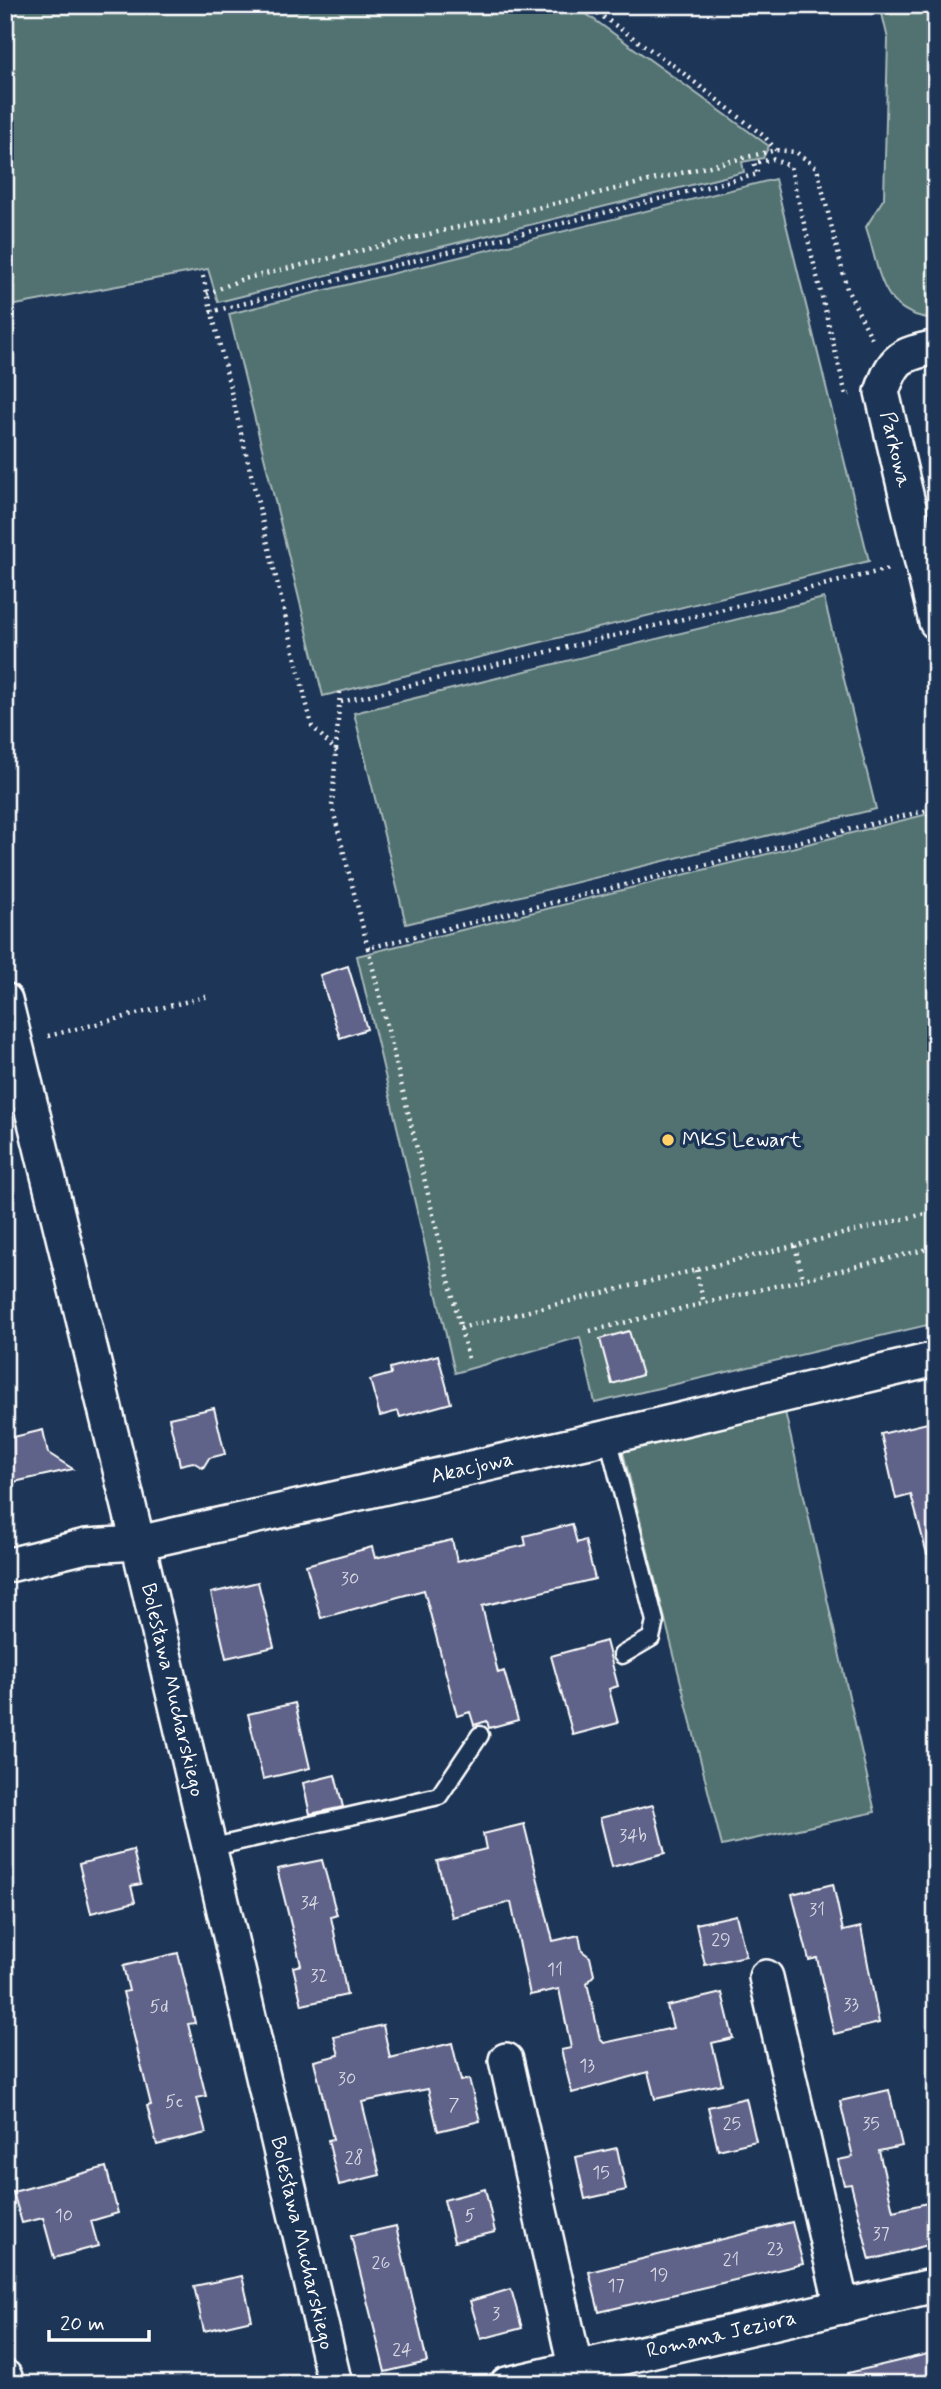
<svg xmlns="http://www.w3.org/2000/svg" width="941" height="2389" viewBox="0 0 941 2389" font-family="Mynerve,sans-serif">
	<rect width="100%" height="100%" fill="#1d3557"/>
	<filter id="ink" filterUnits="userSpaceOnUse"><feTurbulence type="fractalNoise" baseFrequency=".0143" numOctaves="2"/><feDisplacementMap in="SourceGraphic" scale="14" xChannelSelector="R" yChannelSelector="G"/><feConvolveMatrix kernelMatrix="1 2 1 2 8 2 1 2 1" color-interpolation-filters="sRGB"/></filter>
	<g filter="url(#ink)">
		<!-- green -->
		<path fill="#517271" stroke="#a8b8b8" stroke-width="2" d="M 5,5 L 574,5 L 769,146 L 763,158 L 742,162 L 744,172 L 218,302 L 208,269 L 5,307 Z
			M 880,5 L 936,5 L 936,319 C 879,315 880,270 866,227 L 884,198 L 888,39 Z
			M 775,179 L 869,561 L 323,696 L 229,314 Z
			M 824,598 L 876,809 L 406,924 L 354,713 Z
			M 936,812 L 936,1323 L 595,1403 L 580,1337 L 455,1373 L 357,956 Z
			M 781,1394 L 875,1812 L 722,1846 L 619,1436 Z"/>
		<!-- building -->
		<path fill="#616489" stroke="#fff" stroke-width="2" d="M 348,966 L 367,1029 L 340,1038 L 320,975 Z
			M 629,1331 L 642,1375 L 612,1384 L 600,1339 Z
			M 438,1355 L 451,1403 L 400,1417 L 398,1411 L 380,1416 L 370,1380 L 391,1374 L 390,1368 Z
			M 214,1408 L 225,1454 L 209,1458 L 203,1468 L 193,1462 L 180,1465 L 169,1418 Z
			M 936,1421 L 936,1553 L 927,1554 L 911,1495 L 896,1499 L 881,1434 Z
			M 43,1430 L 48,1453 L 73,1469 L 5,1484 L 5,1439 Z
			M 572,1524 L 577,1543 L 585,1540 L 595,1579 L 482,1606 L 498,1673 L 504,1671 L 518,1720 L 489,1728 L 487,1721 L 474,1725 L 470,1712 L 457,1716 L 424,1590 L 321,1618 L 306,1565 L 372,1547 L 375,1558 L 452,1540 L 457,1561 L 526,1545 L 524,1536 Z
			M 258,1582 L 274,1647 L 226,1658 L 211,1593 Z
			M 606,1641 L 618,1686 L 609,1689 L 618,1723 L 573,1735 L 551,1656 Z
			M 295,1703 L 310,1768 L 263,1779 L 248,1714 Z
			M 335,1775 L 343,1807 L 310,1814 L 303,1783 Z
			M 653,1805 L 665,1853 L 612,1867 L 600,1818 Z
			M 524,1824 L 553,1941 L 579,1935 L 582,1951 L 590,1957 L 594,1975 L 587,1983 L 600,2039 L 604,2043 L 673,2028 L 667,2006 L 722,1993 L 733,2038 L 712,2043 L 722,2084 L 655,2099 L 648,2072 L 572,2093 L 561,2050 L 571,2048 L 559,1989 L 530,1995 L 511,1902 L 452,1917 L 437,1861 L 486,1849 L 483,1834 Z
			M 133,1850 L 141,1884 L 131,1886 L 135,1902 L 91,1913 L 79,1864 Z
			M 322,1860 L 337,1915 L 331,1917 L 347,1995 L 302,2005 L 293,1967 L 301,1965 L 277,1869 Z
			M 833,1884 L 843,1931 L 861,1927 L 879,2023 L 834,2034 L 817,1958 L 809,1960 L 792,1894 Z
			M 736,1915 L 746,1956 L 705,1965 L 696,1924 Z
			M 178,1953 L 195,2023 L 188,2024 L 206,2096 L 197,2098 L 206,2133 L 157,2145 L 147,2106 L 151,2105 L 123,1992 L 129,1991 L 123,1966 Z
			M 383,2025 L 390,2058 L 452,2043 L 461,2081 L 469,2079 L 480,2121 L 438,2131 L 428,2089 L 362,2102 L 380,2175 L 339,2185 L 328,2140 L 333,2139 L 314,2061 L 339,2055 L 334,2037 Z
			M 889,2090 L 902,2146 L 879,2151 L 893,2211 L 936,2201 L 936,2243 L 870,2260 L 851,2184 L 844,2185 L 838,2160 L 853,2157 L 840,2101 Z
			M 746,2098 L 756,2141 L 718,2150 L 708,2107 Z
			M 617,2148 L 626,2190 L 585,2199 L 576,2157 Z
			M 106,2167 L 118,2213 L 91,2221 L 98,2246 L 54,2258 L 43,2218 L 22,2223 L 13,2192 Z
			M 485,2189 L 495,2232 L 454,2242 L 444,2200 Z
			M 792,2222 L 803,2264 L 599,2312 L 589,2272 Z
			M 396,2226 L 427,2362 L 385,2372 L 351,2236 Z
			M 242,2276 L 252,2320 L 204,2331 L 194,2286 Z
			M 511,2289 L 522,2328 L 481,2339 L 470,2301 Z
			M 936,2352 L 936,2384 L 849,2384 L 848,2373 Z"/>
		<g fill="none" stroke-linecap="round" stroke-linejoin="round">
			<!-- lane casing -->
			<g stroke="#fff" stroke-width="21">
				<path id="lane" d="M 608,1437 L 655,1621 L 651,1638 L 622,1655
					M 209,1848 L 439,1796 L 480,1735"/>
			</g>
			<!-- street casing -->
			<g stroke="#fff" stroke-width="38">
				<g id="street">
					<path id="s1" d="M 936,347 C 900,355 894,357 882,392 L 936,622"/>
					<path id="s2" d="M 5,1000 L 138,1543 L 335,2384"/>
					<path id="s3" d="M 5,1566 L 86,1546 L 138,1543 L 608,1437 L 936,1359"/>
					<path d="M 766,1977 L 842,2307"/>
					<path d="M 506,2060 L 579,2384"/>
					<path d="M 5,2377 L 7,2384"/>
					<path id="s4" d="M 507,2384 L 936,2285"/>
				</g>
			</g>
			<!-- path -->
			<path stroke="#fff" stroke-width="4.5" stroke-dasharray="2 5" stroke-linecap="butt" d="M 586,5 L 674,66 L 765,137 L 776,150
				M 203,276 L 312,726 L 337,752
				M 207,294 L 240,280 L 776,150 L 796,152 L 817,168 L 847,289 L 872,339
				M 210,312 L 758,174 L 754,163 L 773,159 L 790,166 L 846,395 L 850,394
				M 340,692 L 332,806 L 368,948
				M 341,702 L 889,569
				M 48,1036 L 209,996
				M 795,1246 L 803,1279
				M 696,1270 L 704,1303
				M 460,1328 L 936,1211
				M 590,1331 L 936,1247
				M 468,1358 L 368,948 L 936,808"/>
			<!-- lane -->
			<use href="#lane" stroke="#1d3557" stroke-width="16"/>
			<!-- street -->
			<use href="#street" stroke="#1d3557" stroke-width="33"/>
		</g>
	</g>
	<!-- markers -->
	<circle fill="#ffd166" stroke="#1d3557" stroke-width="2.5" cx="668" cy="1140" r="7"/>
	<g text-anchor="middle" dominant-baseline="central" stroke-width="7" stroke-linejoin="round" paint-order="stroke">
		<!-- number labels -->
		<g font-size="18" fill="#d8d8e2">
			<text x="350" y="1579">30</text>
			<text x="633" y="1836">34b</text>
			<text x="310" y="1903">34</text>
			<text x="817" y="1910">31</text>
			<text x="721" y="1940">29</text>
			<text x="555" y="1970">11</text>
			<text x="319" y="1976">32</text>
			<text x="851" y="2005">33</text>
			<text x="159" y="2007">5d</text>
			<text x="587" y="2066">13</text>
			<text x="347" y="2079">30</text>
			<text x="174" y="2102">5c</text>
			<text x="454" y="2105">7</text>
			<text x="732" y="2124">25</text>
			<text x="871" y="2124">35</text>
			<text x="354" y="2158">28</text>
			<text x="601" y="2173">15</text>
			<text x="64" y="2216">10</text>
			<text x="470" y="2216">5</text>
			<text x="881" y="2234">37</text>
			<text x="775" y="2249">23</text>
			<text x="731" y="2260">21</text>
			<text x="381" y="2263">26</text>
			<text x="659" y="2275">19</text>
			<text x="616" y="2286">17</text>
			<text x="496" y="2314">3</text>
			<text x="402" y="2350">24</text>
		</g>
		<!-- street labels -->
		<g font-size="21" fill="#fff" stroke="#1d3557">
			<text stroke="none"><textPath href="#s1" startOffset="135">Parkowa</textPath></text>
			<text stroke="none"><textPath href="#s3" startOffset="478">Akacjowa</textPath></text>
			<text stroke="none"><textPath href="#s2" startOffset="710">Bolesława Mucharskiego</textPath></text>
			<text stroke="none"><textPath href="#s2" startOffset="1278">Bolesława Mucharskiego</textPath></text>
			<text stroke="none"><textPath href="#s4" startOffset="220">Romana Jeziora</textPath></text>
		</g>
		<!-- poi labels -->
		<g font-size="21" fill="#fff" stroke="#1d3557" text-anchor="start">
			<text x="682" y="1140">MKS Lewart</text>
		</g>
	</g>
	<!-- margin -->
	<rect width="941" height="2389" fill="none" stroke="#1d3557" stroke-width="28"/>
	<rect x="14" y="14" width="913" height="2361" fill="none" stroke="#fff" stroke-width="2.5" filter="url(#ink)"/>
	<!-- scale -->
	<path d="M49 2330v10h100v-10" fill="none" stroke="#ffffff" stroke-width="3.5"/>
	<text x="60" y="2330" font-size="21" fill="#ffffff" stroke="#1d3557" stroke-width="5" paint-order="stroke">20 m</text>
</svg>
